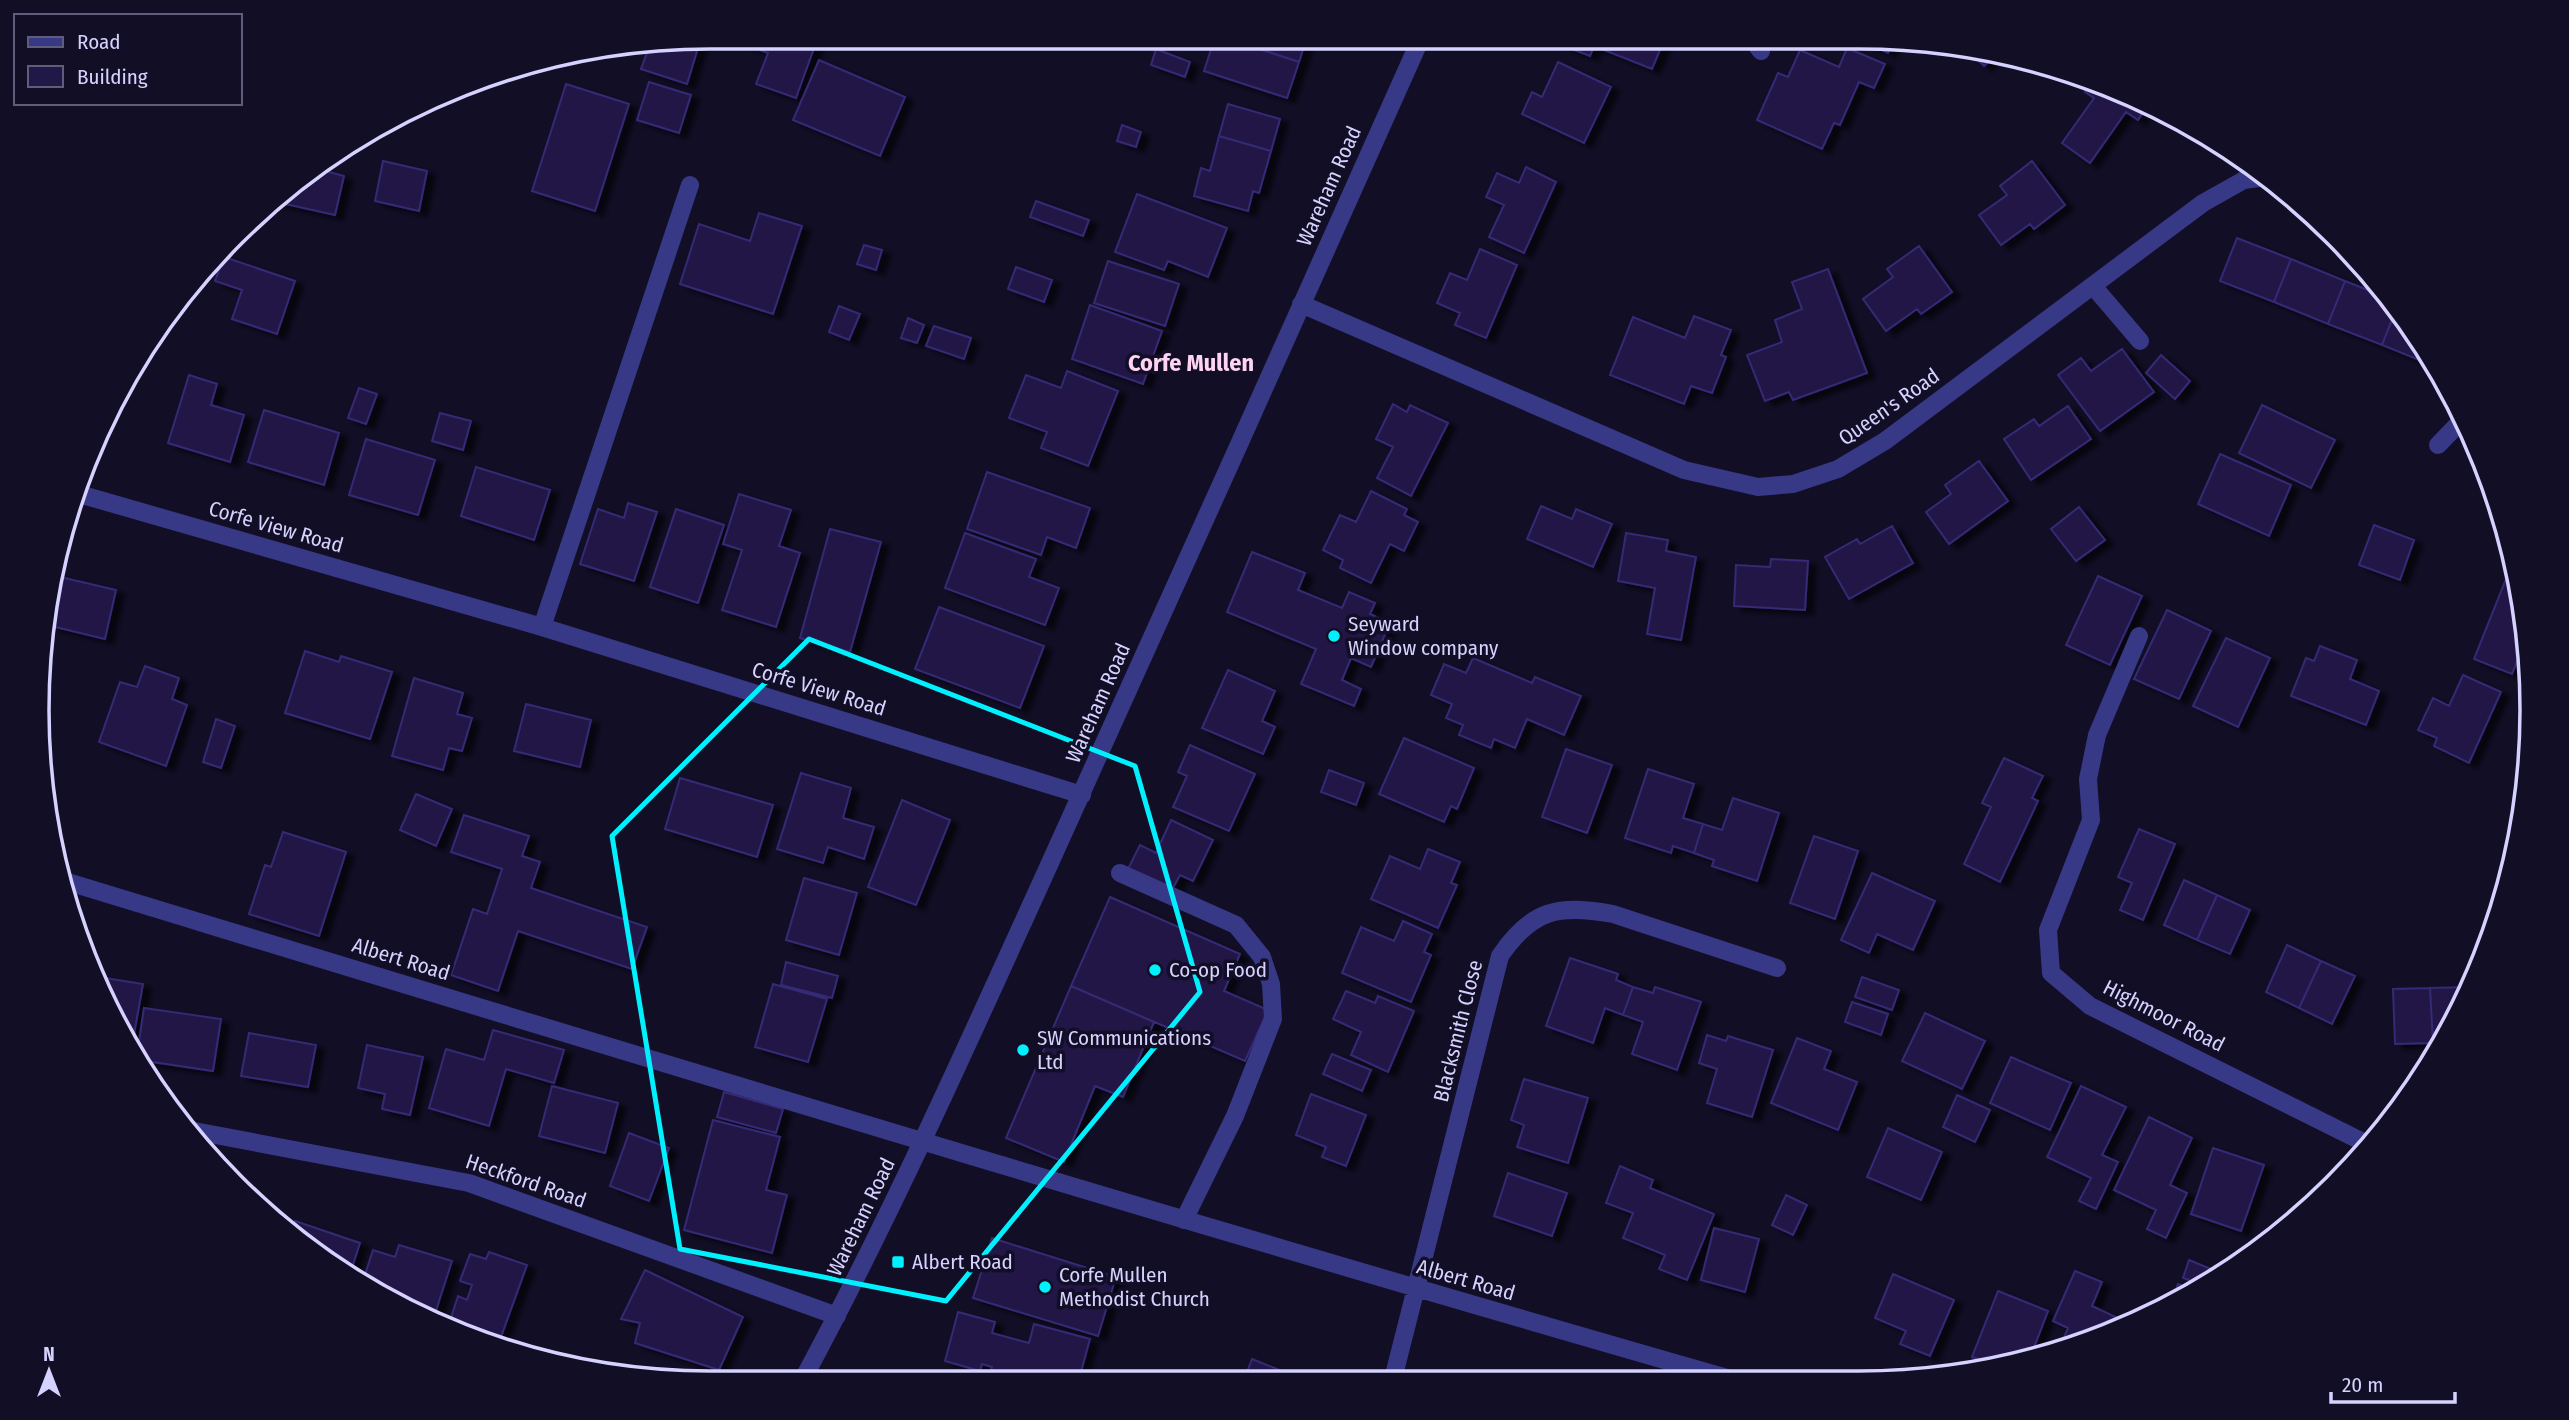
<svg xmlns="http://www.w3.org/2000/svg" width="2569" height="1420" viewBox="0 0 2569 1420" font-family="'Fira Sans Condensed',sans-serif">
	<defs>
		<filter id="shadow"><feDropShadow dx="8" dy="4.5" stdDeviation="2" flood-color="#0009"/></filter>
	</defs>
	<rect width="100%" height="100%" fill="#110e25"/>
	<!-- building -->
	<path fill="#201947" stroke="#352a74" stroke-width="2" filter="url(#shadow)" d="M 724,37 L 818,37 L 796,98 L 756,84 L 768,53 Z
		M 1215,37 L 1224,37 L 1299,62 L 1287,98 L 1204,71 Z
		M 1250,37 L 1307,37 L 1299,62 L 1247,45 Z
		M 701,38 L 687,84 L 641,69 L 649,47 Z
		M 1543,38 L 1665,38 L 1652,69 L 1594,46 L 1590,56 Z
		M 1855,38 L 1895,38 L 1888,53 Z
		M 1847,48 L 1885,64 L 1874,88 L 1859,82 L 1840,125 L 1834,123 L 1822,149 L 1757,120 L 1778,73 L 1788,77 L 1800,50 L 1839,67 Z
		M 1156,49 L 1190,62 L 1185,77 L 1151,65 Z
		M 1969,51 L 1994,56 L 1984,66 Z
		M 819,60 L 905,97 L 880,156 L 793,120 Z
		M 1558,62 L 1611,87 L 1584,143 L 1522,114 L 1532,92 L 1542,97 Z
		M 2093,81 L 2148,105 L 2138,120 L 2126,112 L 2090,163 L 2062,143 L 2094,98 L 2085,92 Z
		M 649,82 L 691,95 L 679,133 L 637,120 Z
		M 566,84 L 629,104 L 595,211 L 532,191 Z
		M 1228,104 L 1280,119 L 1271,151 L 1219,136 Z
		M 1122,125 L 1141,132 L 1136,147 L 1117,141 Z
		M 1219,136 L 1271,151 L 1259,193 L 1253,191 L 1248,211 L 1194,196 L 1201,168 L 1210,171 Z
		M 383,161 L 427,171 L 419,211 L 375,201 Z
		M 2032,161 L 2065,205 L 2034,229 L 2030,224 L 2001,245 L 1979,215 L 2007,195 L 2000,186 Z
		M 319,166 L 318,169 L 344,176 L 335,215 L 276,202 L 300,176 Z
		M 1526,167 L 1556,182 L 1524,253 L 1489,237 L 1504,205 L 1486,197 L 1497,173 L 1519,183 Z
		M 1137,194 L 1227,228 L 1208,277 L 1168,261 L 1164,270 L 1115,252 Z
		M 1036,201 L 1089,220 L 1083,236 L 1030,217 Z
		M 759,213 L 802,226 L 773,314 L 680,284 L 699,224 L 750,241 Z
		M 2237,238 L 2291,259 L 2274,302 L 2220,281 Z
		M 864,245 L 882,250 L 876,270 L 857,264 Z
		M 1919,246 L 1952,292 L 1921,314 L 1917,309 L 1886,331 L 1863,299 L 1893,277 L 1887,269 Z
		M 1480,249 L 1517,265 L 1486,338 L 1455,325 L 1460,313 L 1437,303 L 1450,273 L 1467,280 Z
		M 224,257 L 295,281 L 277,334 L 232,319 L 242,290 L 215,281 Z
		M 2291,259 L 2345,281 L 2328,324 L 2274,302 Z
		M 1108,261 L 1179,284 L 1165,326 L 1094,303 Z
		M 1016,267 L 1052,280 L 1044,302 L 1008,289 Z
		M 1828,269 L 1867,373 L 1793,400 L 1789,392 L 1765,401 L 1747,355 L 1782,342 L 1775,320 L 1802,309 L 1792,282 Z
		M 2345,281 L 2393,300 L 2397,307 L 2382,345 L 2328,324 Z
		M 1090,305 L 1162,331 L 1143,384 L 1072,359 Z
		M 839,306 L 860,314 L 849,340 L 829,332 Z
		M 2397,307 L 2434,366 L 2382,345 Z
		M 1694,316 L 1731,330 L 1721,355 L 1726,357 L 1712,393 L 1691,386 L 1684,404 L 1610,375 L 1633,317 L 1685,338 Z
		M 908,318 L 924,325 L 917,343 L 901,338 Z
		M 934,326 L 971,338 L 964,359 L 926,346 Z
		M 2122,349 L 2154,392 L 2100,431 L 2058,375 L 2081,358 L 2091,371 Z
		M 2161,355 L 2190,381 L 2175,399 L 2146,373 Z
		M 1067,371 L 1118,391 L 1088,466 L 1041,448 L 1047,432 L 1009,418 L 1026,375 L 1061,388 Z
		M 189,375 L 217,384 L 211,405 L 244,415 L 230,462 L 168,443 Z
		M 359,388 L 377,394 L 366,424 L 348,418 Z
		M 1393,404 L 1407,412 L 1410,405 L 1448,423 L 1411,496 L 1377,478 L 1393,447 L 1376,439 Z
		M 2262,405 L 2335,440 L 2311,488 L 2239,453 Z
		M 2068,406 L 2091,439 L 2031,480 L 2004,439 L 2034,419 L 2039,426 Z
		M 264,410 L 339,433 L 324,485 L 248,462 Z
		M 440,413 L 471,421 L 463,450 L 432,441 Z
		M 366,439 L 435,460 L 418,515 L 349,495 Z
		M 2220,454 L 2291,485 L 2269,536 L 2198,504 Z
		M 1979,461 L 2008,501 L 1949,544 L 1926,512 L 1951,494 L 1945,485 Z
		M 476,467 L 550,490 L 534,540 L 461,516 Z
		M 987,472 L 1090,508 L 1076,548 L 1047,537 L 1041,555 L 967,529 Z
		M 1371,491 L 1407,509 L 1404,515 L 1418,522 L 1404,551 L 1390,544 L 1371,583 L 1340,568 L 1343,560 L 1323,550 L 1340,515 L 1356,522 Z
		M 739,494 L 791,510 L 779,546 L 800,553 L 776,627 L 722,610 L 742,550 L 723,544 Z
		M 628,503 L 657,512 L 634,581 L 580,564 L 598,509 L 624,518 Z
		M 1541,506 L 1572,519 L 1576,509 L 1612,524 L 1593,567 L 1527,539 Z
		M 2079,507 L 2105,540 L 2076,561 L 2051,529 Z
		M 676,509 L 724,525 L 698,603 L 650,587 Z
		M 2374,525 L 2414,540 L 2400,580 L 2359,565 Z
		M 1892,526 L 1913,563 L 1849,599 L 1825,557 L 1857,539 L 1860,544 Z
		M 830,529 L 881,542 L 850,652 L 800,638 Z
		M 965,533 L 1036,559 L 1029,577 L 1059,588 L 1045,625 L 945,588 Z
		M 1626,533 L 1668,540 L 1666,551 L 1696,557 L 1681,640 L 1647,634 L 1655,588 L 1618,581 Z
		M 1252,552 L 1305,573 L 1298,590 L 1342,608 L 1349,592 L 1375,603 L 1370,614 L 1390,623 L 1371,667 L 1351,658 L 1342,680 L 1361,689 L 1354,706 L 1301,684 L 1316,649 L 1227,612 Z
		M 1771,559 L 1808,561 L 1805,610 L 1734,606 L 1736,565 L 1770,567 Z
		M 2510,569 L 2515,571 L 2526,639 L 2512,674 L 2474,659 Z
		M 56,576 L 116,590 L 105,639 L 51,626 Z
		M 2098,576 L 2142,596 L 2110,665 L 2066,645 Z
		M 939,607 L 1044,646 L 1020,708 L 915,669 Z
		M 2167,610 L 2211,631 L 2179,699 L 2134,679 Z
		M 2226,638 L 2270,658 L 2238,727 L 2193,706 Z
		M 2320,646 L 2357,660 L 2350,679 L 2379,691 L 2366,725 L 2291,696 L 2306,658 L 2314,661 Z
		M 305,651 L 339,662 L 341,656 L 392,672 L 370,739 L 285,713 Z
		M 1473,658 L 1532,683 L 1535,677 L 1581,696 L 1564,735 L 1527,719 L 1515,748 L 1494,739 L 1491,748 L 1459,735 L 1463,725 L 1446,718 L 1452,704 L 1431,695 L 1444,664 L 1466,673 Z
		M 145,666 L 179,678 L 172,699 L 187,705 L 166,766 L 99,742 L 120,682 L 137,687 Z
		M 1228,670 L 1275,691 L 1262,721 L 1275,727 L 1263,754 L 1202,728 Z
		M 2463,675 L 2501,692 L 2469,763 L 2434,746 L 2437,738 L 2418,730 L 2433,698 L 2449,706 Z
		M 414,678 L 463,693 L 457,714 L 472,718 L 462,751 L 449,748 L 443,770 L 392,756 Z
		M 526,704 L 591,720 L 580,767 L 514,751 Z
		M 216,719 L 235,726 L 221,768 L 203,762 Z
		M 1404,738 L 1474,768 L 1457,809 L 1451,806 L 1444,822 L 1379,794 Z
		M 1190,745 L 1255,774 L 1229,831 L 1173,807 L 1187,776 L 1178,772 Z
		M 1566,749 L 1612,765 L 1587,833 L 1542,817 Z
		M 2004,758 L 2043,776 L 2032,798 L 2038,801 L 2000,882 L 1964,864 L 1991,807 L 1982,803 Z
		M 1648,769 L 1694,784 L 1683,818 L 1703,824 L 1694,853 L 1673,846 L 1671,853 L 1625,838 Z
		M 1329,770 L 1364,783 L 1356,805 L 1321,792 Z
		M 801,773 L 851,788 L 843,818 L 874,827 L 864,859 L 828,847 L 823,863 L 777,849 Z
		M 680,778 L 773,805 L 757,857 L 665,829 Z
		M 416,794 L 452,809 L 436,846 L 400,830 Z
		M 1733,798 L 1779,813 L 1757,881 L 1712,866 L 1714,860 L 1694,853 L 1703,824 L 1722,830 Z
		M 902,800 L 950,820 L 916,905 L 868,887 Z
		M 464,815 L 529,836 L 522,856 L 540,862 L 531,888 L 647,927 L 632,969 L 518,931 L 498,991 L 451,975 L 473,909 L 487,914 L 502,869 L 451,852 Z
		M 1171,820 L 1213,840 L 1193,881 L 1180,875 L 1172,890 L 1128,869 L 1140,845 L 1156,853 Z
		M 2139,829 L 2175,844 L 2143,920 L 2120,910 L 2132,883 L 2118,877 Z
		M 283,832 L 346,852 L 319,936 L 249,914 L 265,865 L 271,867 Z
		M 1814,836 L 1858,851 L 1835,919 L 1790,903 Z
		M 1428,849 L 1460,862 L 1451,883 L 1457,885 L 1438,928 L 1371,899 L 1390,856 L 1420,869 Z
		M 1872,873 L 1935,901 L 1913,950 L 1877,934 L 1869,953 L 1841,940 Z
		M 804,878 L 857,893 L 839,955 L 786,940 Z
		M 2184,880 L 2217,895 L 2197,940 L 2164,925 Z
		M 2217,895 L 2250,910 L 2230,954 L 2197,940 Z
		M 1110,897 L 1240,954 L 1224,991 L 1268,1010 L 1245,1061 L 1071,986 Z
		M 1403,921 L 1432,934 L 1424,952 L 1431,955 L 1411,1002 L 1342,973 L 1361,927 L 1394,941 Z
		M 2287,945 L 2321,961 L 2299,1008 L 2266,992 Z
		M 1570,958 L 1618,974 L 1616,980 L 1633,987 L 1623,1015 L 1605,1008 L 1593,1043 L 1546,1026 Z
		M 2321,961 L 2355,976 L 2332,1024 L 2299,1008 Z
		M 786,962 L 838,976 L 832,998 L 781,985 Z
		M 93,976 L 143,984 L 133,1040 Z
		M 1862,977 L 1899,990 L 1892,1010 L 1855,997 Z
		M 773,984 L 827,999 L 808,1062 L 755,1047 Z
		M 1071,986 L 1154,1022 L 1123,1097 L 1095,1086 L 1064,1162 L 1006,1138 Z
		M 1633,987 L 1653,993 L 1655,987 L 1701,1002 L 1677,1070 L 1632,1054 L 1643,1022 L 1623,1015 Z
		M 2468,987 L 2444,1042 L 2433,1043 L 2430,988 Z
		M 2430,988 L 2433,1043 L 2395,1044 L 2393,989 Z
		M 1346,991 L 1375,1003 L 1378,996 L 1414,1011 L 1388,1072 L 1351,1055 L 1361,1032 L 1333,1019 Z
		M 1852,1002 L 1888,1014 L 1881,1035 L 1845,1022 Z
		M 144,1008 L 221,1019 L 213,1071 L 146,1061 L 138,1048 Z
		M 1925,1013 L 1985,1041 L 1962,1089 L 1902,1061 Z
		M 493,1030 L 564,1050 L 554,1083 L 506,1069 L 489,1126 L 429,1108 L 446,1049 L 484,1060 Z
		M 249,1033 L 316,1045 L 308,1087 L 241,1076 Z
		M 1707,1035 L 1726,1041 L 1728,1036 L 1773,1050 L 1752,1117 L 1707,1103 L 1717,1069 L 1699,1063 Z
		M 1797,1038 L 1831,1051 L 1824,1069 L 1857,1082 L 1838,1130 L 1771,1103 Z
		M 367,1045 L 423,1057 L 410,1115 L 382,1109 L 385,1094 L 358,1088 Z
		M 1332,1054 L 1371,1070 L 1362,1091 L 1323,1074 Z
		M 2011,1057 L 2071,1083 L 2050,1130 L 1990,1103 Z
		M 1524,1079 L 1588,1098 L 1568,1163 L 1517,1147 L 1524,1125 L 1511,1120 Z
		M 552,1086 L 618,1103 L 605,1153 L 539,1136 Z
		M 2081,1086 L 2126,1107 L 2102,1155 L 2118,1162 L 2096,1209 L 2079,1201 L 2091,1178 L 2047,1157 Z
		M 724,1092 L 783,1109 L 776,1133 L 717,1117 Z
		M 1311,1094 L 1366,1115 L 1346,1166 L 1322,1157 L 1326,1147 L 1296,1135 Z
		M 1957,1095 L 1990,1110 L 1975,1142 L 1943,1127 Z
		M 2149,1117 L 2192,1138 L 2170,1185 L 2187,1193 L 2166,1238 L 2147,1229 L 2156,1210 L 2114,1190 Z
		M 713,1120 L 780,1137 L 766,1190 L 787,1195 L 772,1253 L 684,1230 Z
		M 1888,1128 L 1942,1152 L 1921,1200 L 1867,1177 Z
		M 629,1133 L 669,1148 L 649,1201 L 610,1186 Z
		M 2213,1148 L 2264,1165 L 2241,1231 L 2191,1214 Z
		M 1620,1166 L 1653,1180 L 1650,1188 L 1714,1214 L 1687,1280 L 1659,1269 L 1665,1255 L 1623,1238 L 1633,1213 L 1606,1203 Z
		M 1508,1173 L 1567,1193 L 1552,1236 L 1494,1216 Z
		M 1786,1195 L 1807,1205 L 1793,1235 L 1772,1225 Z
		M 295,1221 L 360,1243 L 350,1274 L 293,1227 Z
		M 1714,1228 L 1759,1239 L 1745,1292 L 1701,1280 Z
		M 992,1238 L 1116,1277 L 1098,1336 L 973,1298 Z
		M 399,1245 L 452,1261 L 433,1320 L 373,1293 L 362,1284 L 373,1250 L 395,1257 Z
		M 489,1252 L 527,1265 L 497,1348 L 448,1327 L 458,1296 L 467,1300 L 472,1285 L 460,1281 L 470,1254 L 486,1259 Z
		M 2189,1260 L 2223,1274 L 2223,1275 L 2202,1285 L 2183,1278 Z
		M 645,1270 L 743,1317 L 719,1370 L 635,1343 L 640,1323 L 621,1319 Z
		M 2075,1271 L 2102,1282 L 2092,1306 L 2120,1319 L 2117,1327 L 2076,1347 L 2058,1352 L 2068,1328 L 2053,1321 Z
		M 1893,1274 L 1954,1300 L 1930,1356 L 1900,1344 L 1906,1331 L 1875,1318 Z
		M 2178,1284 L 2193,1289 L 2172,1300 Z
		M 1998,1291 L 2048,1311 L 2030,1358 L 1996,1366 L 1972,1357 Z
		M 958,1312 L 995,1322 L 992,1333 L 1029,1343 L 1034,1324 L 1090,1339 L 1079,1379 L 1060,1374 L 1058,1381 L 988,1381 L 992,1367 L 982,1364 L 980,1371 L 945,1361 Z
		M 1252,1359 L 1287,1373 L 1284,1380 L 1244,1380 Z
		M 595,1361 L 653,1379 L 593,1367 Z"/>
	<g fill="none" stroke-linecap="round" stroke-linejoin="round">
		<!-- minor -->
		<path stroke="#373886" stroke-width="18" d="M 1751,38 L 1761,51
			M 2093,286 L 2140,341
			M 1301,304 L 1684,470 L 1758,487 L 1793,484 L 1838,469 L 1885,441 L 2203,203 L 2244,180 L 2266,177
			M 2438,445 L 2465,417
			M 79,494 L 542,627 L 1082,795
			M 542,627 L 690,185
			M 2139,636 L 2097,735 L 2088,779 L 2091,820 L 2048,930 L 2051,973 L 2090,1006 L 2367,1144
			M 1120,873 L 1236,925 L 1262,957 L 1271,984 L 1273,1019 L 1235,1116 L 1184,1220
			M 68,882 C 620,1050 1172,1219 1727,1378
			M 189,1130 L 469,1183 L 837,1316
			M 1393,1379 L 1500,956 C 1532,909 1559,904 1613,914 L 1777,968
			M 802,1381 C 889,1220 964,1052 1040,885 C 1169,604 1294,320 1421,38"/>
	</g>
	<!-- marked area -->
	<path fill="none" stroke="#00f1fd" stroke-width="5" stroke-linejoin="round" d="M 809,639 L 1135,766 L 1200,992 L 946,1301 L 680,1249 L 612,836 Z"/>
	<!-- markers -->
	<g fill="#00f1fd" stroke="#110e25" stroke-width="2.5">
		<circle cx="1334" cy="636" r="7"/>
		<circle cx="1155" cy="970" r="7"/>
		<circle cx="1023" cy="1050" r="7"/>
		<rect x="891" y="1255" width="14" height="14" rx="3.5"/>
		<circle cx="1045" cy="1287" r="7"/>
	</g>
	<g text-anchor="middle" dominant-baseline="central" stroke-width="7" stroke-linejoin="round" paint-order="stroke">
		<!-- street labels -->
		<g font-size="21" fill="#d5d2ff" stroke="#110e25">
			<text transform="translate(1329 186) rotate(-66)">Wareham Road</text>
			<text transform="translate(1889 407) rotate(-35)">Queen's Road</text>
			<text transform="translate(276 527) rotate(16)">Corfe View Road</text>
			<text transform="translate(819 689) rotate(17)">Corfe View Road</text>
			<text transform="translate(1098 703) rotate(-66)">Wareham Road</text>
			<text transform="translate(401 959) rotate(17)">Albert Road</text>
			<text transform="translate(2164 1016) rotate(27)">Highmoor Road</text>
			<text transform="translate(1458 1031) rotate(-76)">Blacksmith Close</text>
			<text transform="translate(526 1181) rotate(19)">Heckford Road</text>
			<text transform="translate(861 1217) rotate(-64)">Wareham Road</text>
			<text transform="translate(1466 1280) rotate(16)">Albert Road</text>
		</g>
		<!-- poi labels -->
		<g font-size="21" fill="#d5d2ff" stroke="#110e25" text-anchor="start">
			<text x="1348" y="624">Seyward<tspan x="1348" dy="24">Window company</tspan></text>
			<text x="1169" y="970">Co-op Food</text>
			<text x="1037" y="1038">SW Communications<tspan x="1037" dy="24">Ltd</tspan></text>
			<text x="912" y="1262">Albert Road</text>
			<text x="1059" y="1275">Corfe Mullen<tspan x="1059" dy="24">Methodist Church</tspan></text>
		</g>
		<!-- quarter labels -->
		<g font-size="24" font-weight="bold" fill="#ffd4f2" stroke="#110e25">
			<text x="1191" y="363">Corfe Mullen</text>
		</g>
	</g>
	<!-- crop -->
	<path d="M0 0H2569V1420H0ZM710 49H1859A661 661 0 0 1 2520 710V710A661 661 0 0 1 1859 1371H710A661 661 0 0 1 49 710V710A661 661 0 0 1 710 49Z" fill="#110e25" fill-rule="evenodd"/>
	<path fill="none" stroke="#d5d2ff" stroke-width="3.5" d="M710 49H1859A661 661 0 0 1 2520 710V710A661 661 0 0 1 1859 1371H710A661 661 0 0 1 49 710V710A661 661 0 0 1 710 49Z"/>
	<!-- legend -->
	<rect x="14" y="14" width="228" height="91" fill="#110e25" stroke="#5f5c7c" stroke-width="2"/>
	<rect x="28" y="37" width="35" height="10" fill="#373886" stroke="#5f5c7c" stroke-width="2"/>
	<text x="77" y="49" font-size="21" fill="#d5d2ff">Road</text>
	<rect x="28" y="66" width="35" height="21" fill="#201947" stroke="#5f5c7c" stroke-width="2"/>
	<text x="77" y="84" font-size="21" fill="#d5d2ff">Building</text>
	<!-- north arrow -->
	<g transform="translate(49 1371)" stroke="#110e25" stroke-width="5" paint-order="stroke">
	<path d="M0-5L12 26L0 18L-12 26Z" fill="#d5d2ff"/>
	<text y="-10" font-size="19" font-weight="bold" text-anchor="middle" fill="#d5d2ff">N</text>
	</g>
	<!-- scale -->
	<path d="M2331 1392v10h124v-10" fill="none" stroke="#d5d2ff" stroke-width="3.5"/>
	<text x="2342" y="1392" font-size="21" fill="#d5d2ff" stroke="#110e25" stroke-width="5" paint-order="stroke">20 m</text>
</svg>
